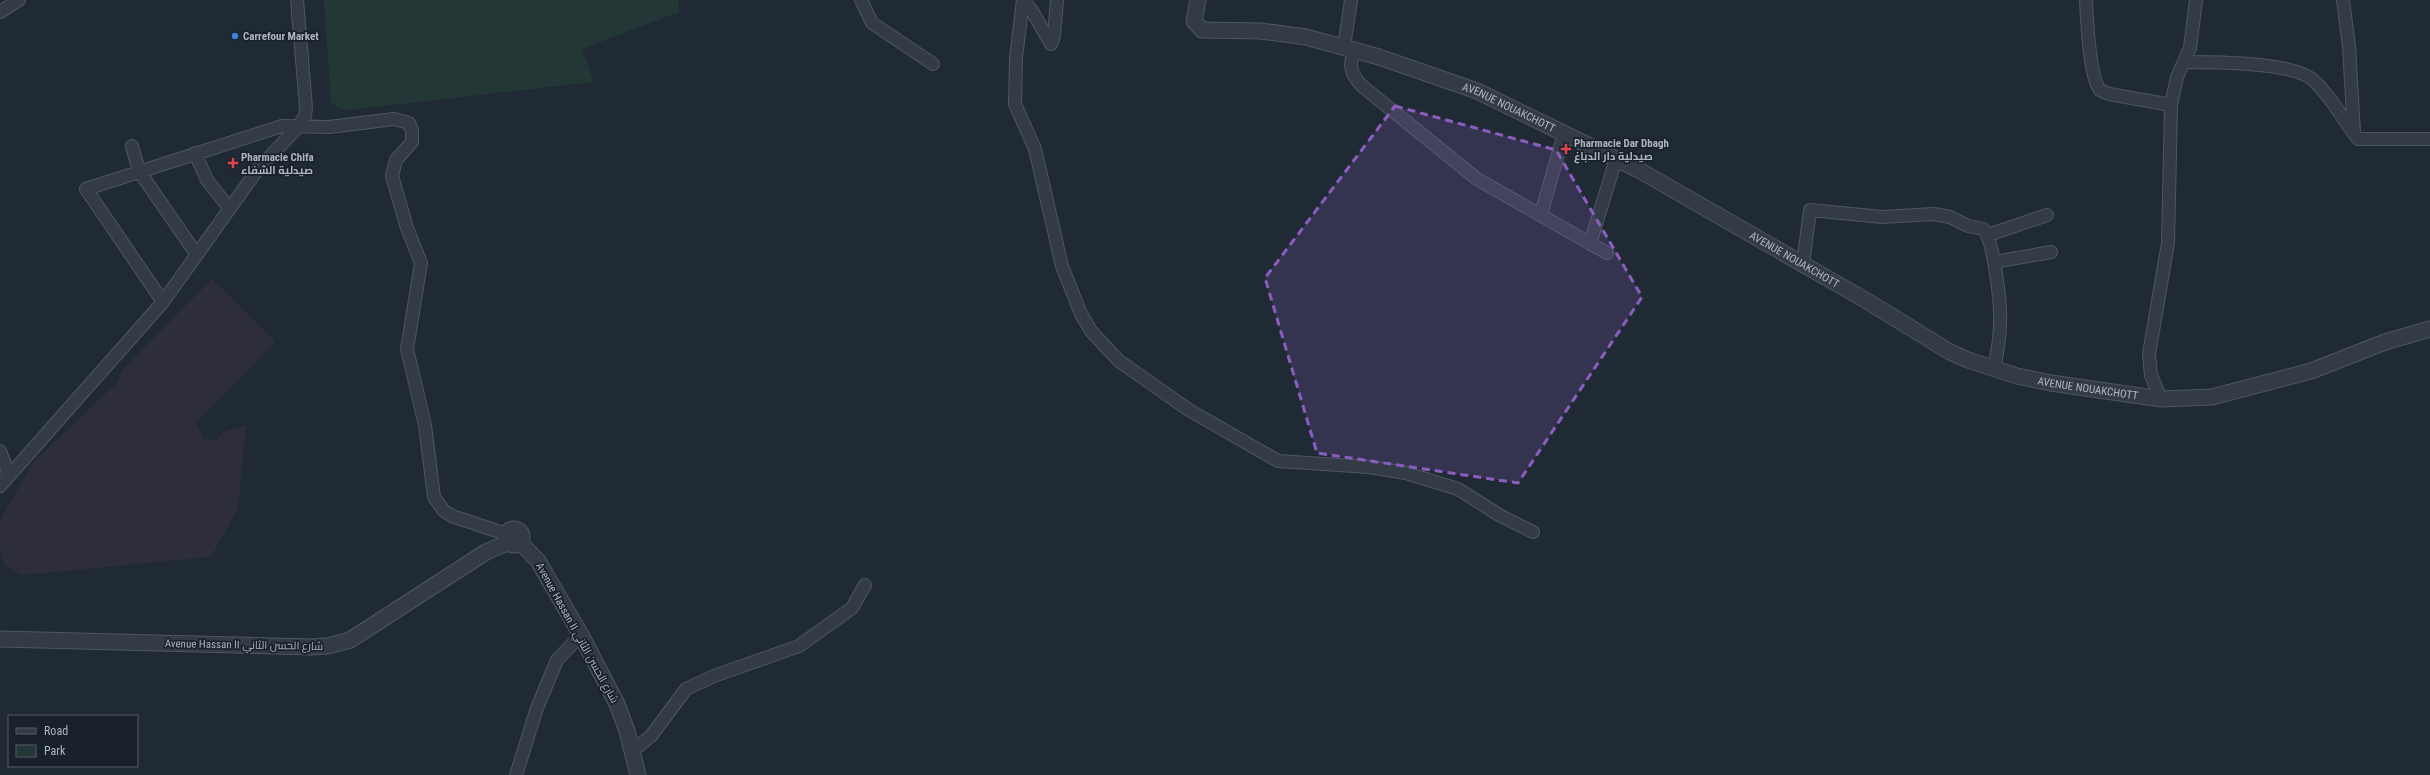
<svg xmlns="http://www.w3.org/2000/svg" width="2430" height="775" viewBox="0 0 2430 775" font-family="'Roboto Condensed',Cairo,sans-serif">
	<rect width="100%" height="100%" fill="#202a35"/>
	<!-- medical -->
	<path fill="#2e2e3a" d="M 212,279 L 275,342 L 196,422 L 204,438 L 216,440 L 222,433 L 246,425 L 238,508 L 211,557 L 22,575 L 4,565 L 0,547 L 0,521 L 33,462 L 117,383 L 124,368 Z"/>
	<!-- green -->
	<path fill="#233737" d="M 324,0 L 678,0 L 679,12 L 582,49 L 594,82 L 349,110 L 338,108 L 331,102 Z"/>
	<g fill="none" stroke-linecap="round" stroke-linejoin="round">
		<!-- minor casing -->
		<g stroke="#4e5761" stroke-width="14">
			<path id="minor" d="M 861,0 L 872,23 L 933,64
				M 1023,0 L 1016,58 L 1015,104 L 1035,149 L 1062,266 L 1081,314 L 1091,331 L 1119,361 L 1189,410 L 1278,461 L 1369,467 L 1406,473 L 1458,489 L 1499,515 L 1533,532
				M 1023,0 L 1032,11 L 1051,44 L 1054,36 L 1057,0
				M 2086,0 C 2087,19 2089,76 2100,90 L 2109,94 L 2171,105
				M 2343,0 L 2349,46 L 2354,133
				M 0,12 L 19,0
				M 1344,47 L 1351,0
				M 1354,49 C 1349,67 1350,73 1362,86 L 1477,179 L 1607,253
				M 2185,62 C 2214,62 2293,62 2313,80 C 2332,97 2343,120 2358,139 L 2430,139
				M 132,146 L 139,171 L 197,255
				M 195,153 L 207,180 L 229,208
				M 1541,214 L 1564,134
				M 1988,235 L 2047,215
				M 1590,244 L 1616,159
				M 1994,262 L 2051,252
				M 1803,264 L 1810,210 L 1882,217 L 1934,214 L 1950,217 L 1968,226 L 1983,229 C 1994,239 2001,306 2000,323 C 2000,339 1997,354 1994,369
				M 163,302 L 86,189 L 282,126 L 329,127 L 394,119 L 409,123 L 412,131 L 412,142 L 396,160 L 392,176 L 407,228 L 421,263 L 407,349 L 425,425 L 434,497 L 444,511 L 452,516 L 506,534
				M 2161,399 L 2151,375 L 2149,354 L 2168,243 L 2171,105 L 2177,77 L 2190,48 L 2196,0
				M 0,451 L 9,475
				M 0,486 L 163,302 L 258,169 L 298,127 L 305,116 L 306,107 L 297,0
				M 632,751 L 651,736 L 686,689 L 714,676 L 799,646 L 852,608 L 865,585
				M 516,775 L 537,708 L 557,660 L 581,635"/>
		</g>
		<!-- tertiary casing -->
		<g stroke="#4e5761" stroke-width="17">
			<g id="tertiary">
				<path id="s1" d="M 1198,0 L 1194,21 L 1202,30 L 1261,31 L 1306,37 L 1379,57 L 1477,91 L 1639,170 L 1867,301 L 1950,352 L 1968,360 L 2017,376 L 2051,383 L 2161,399 L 2212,397 L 2311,371 L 2385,342 L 2430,329"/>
				<circle cx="514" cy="537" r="8"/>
				<path d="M 520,542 L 538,561 L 581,635 L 617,704 L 627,731 L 638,775"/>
				<path d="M 0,639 L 311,647 L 328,646 L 350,640 L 486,552 L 507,543"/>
			</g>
		</g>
		<!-- minor -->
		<use href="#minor" stroke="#333c46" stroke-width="12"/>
		<!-- tertiary -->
		<use href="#tertiary" stroke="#333c46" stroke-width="15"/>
	</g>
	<!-- marked area -->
	<path fill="#8c5dc0" fill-opacity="0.2" stroke="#8c5dc0" stroke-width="3" stroke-dasharray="8 5" stroke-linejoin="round" d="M 1395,106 L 1556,150 L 1642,297 L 1518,483 L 1317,453 L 1265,278 Z"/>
	<!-- markers -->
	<circle fill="#3f7fe0" stroke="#19212a" stroke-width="1.5" cx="235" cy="36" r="4"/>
	<g fill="#e0444e" stroke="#19212a" stroke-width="1.5">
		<path d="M1564 143h4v4h4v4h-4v4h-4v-4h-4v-4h4z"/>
		<path d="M231 157h4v4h4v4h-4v4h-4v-4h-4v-4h4z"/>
	</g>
	<g text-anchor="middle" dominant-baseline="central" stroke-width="3.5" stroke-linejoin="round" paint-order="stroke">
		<!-- poi labels -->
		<g font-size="11" font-weight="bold" fill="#adb7c3" stroke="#19212a" text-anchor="start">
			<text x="243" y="36">Carrefour Market</text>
			<text x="1574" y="143">Pharmacie Dar Dbagh<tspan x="1574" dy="13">صيدلية دار الدباغ</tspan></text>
			<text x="241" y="157">Pharmacie Chifa<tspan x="241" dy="13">صيدلية الشفاء</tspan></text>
		</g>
		<!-- street labels -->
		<g font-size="11" fill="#adb7c3" stroke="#19212a">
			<text stroke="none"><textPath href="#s1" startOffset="353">AVENUE NOUAKCHOTT</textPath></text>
			<text stroke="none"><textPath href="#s1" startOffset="677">AVENUE NOUAKCHOTT</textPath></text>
			<text stroke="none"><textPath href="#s1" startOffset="1001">AVENUE NOUAKCHOTT</textPath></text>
			<text transform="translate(577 633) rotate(61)">Avenue Hassan II شارع الحسن الثاني</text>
			<text transform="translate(244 645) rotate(1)">Avenue Hassan II شارع الحسن الثاني</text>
		</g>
	</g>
	<!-- legend -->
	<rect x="8" y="715" width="130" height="52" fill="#19212a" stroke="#545d67"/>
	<rect x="16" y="728" width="20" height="6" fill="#333c46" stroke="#545d67"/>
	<text x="44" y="735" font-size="12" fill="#adb7c3">Road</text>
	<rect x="16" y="745" width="20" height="12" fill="#233737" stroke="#545d67"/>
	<text x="44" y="755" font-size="12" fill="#adb7c3">Park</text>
</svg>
